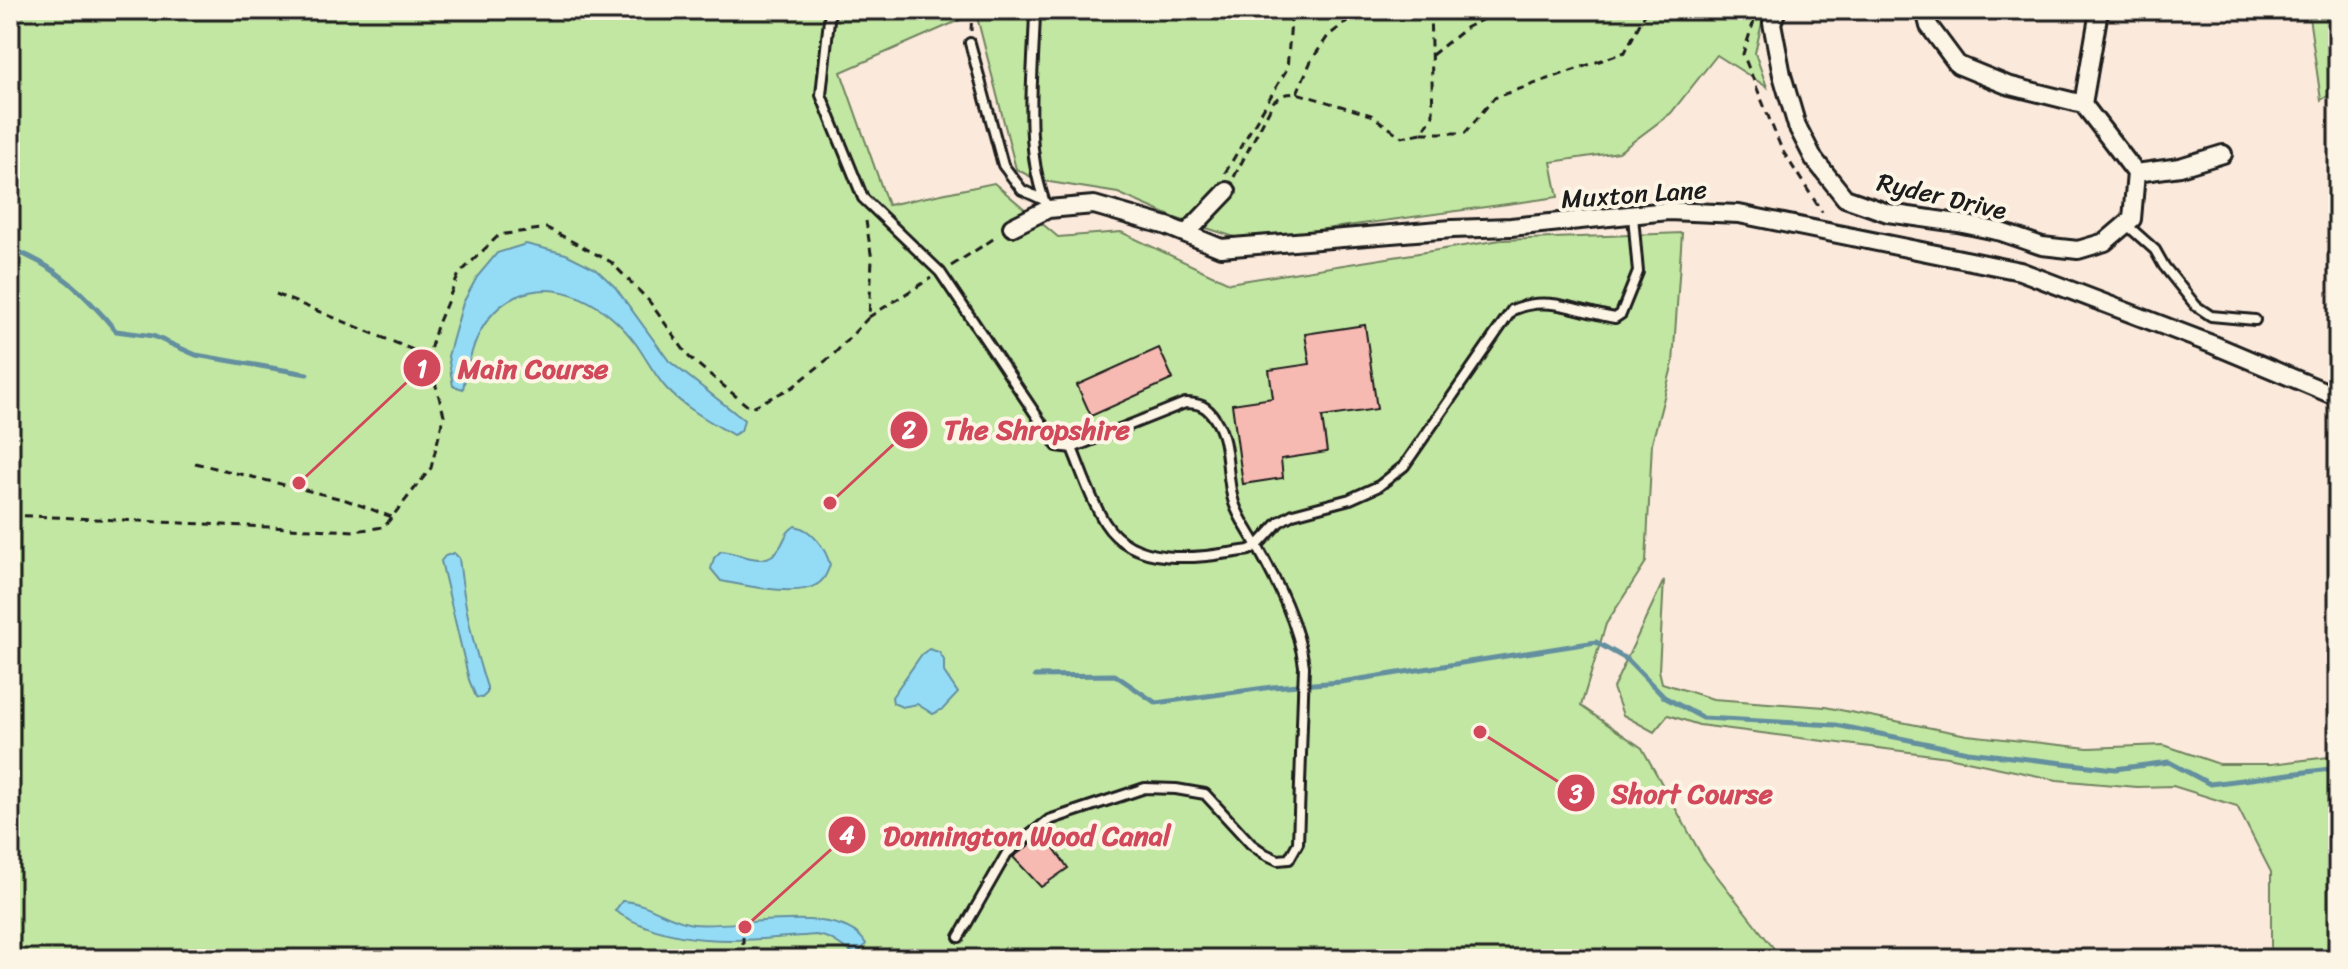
<svg xmlns="http://www.w3.org/2000/svg" width="2348" height="969" viewBox="0 0 2348 969" font-family="Sriracha,sans-serif">
	<rect width="100%" height="100%" fill="#fbe9db"/>
	<filter id="ink" filterUnits="userSpaceOnUse"><feTurbulence type="fractalNoise" baseFrequency=".0125" numOctaves="2"/><feDisplacementMap in="SourceGraphic" scale="16" xChannelSelector="R" yChannelSelector="G"/><feConvolveMatrix kernelMatrix="1 2 1 2 8 2 1 2 1" color-interpolation-filters="sRGB"/></filter>
	<g filter="url(#ink)">
		<!-- green -->
		<path fill="#c2e7a2" stroke="#6f825f" stroke-width="2" d="M 10,10 L 1765,10 L 1755,53 L 1767,87 L 1717,55 L 1671,113 L 1619,152 L 1551,162 L 1558,197 L 1244,240 L 1175,218 L 1118,193 L 1037,180 L 1016,169 L 976,13 L 841,72 L 888,205 L 994,183 L 1058,237 L 1121,232 L 1229,283 L 1501,240 L 1682,233 L 1673,363 L 1652,443 L 1646,562 L 1606,624 L 1581,706 L 1642,748 L 1703,858 L 1782,959 L 10,959 Z
			M 2308,10 L 2338,10 L 2338,90 L 2321,100 Z
			M 1664,580 L 1659,670 L 1662,683 L 1713,699 L 1825,707 L 1967,735 L 2088,748 L 2164,745 L 2219,764 L 2271,764 L 2338,756 L 2338,959 L 2271,959 L 2271,872 L 2237,806 L 2173,786 L 2137,787 L 2057,780 L 1948,757 L 1699,725 L 1668,715 L 1654,732 L 1623,715 L 1613,688 Z"/>
		<!-- water -->
		<path fill="#94dcf6" stroke="#648f9f" stroke-width="2" d="M 526,244 L 566,254 L 596,269 L 615,287 L 669,361 L 744,420 L 741,431 L 733,435 C 711,422 685,408 667,389 C 655,376 646,358 636,344 C 608,306 560,276 515,297 C 480,314 469,353 463,389 L 453,386 L 448,356 L 463,303 L 477,277 L 497,253 Z
			M 795,526 C 812,529 826,549 830,565 C 827,573 824,581 816,585 C 797,597 743,585 721,581 L 711,569 L 714,558 L 721,551 C 741,552 765,571 780,547 C 786,538 785,532 795,526 Z
			M 454,553 L 459,558 C 464,603 472,644 487,687 L 487,693 L 482,698 L 476,697 L 469,680 L 441,561 L 445,556 Z
			M 929,649 L 939,652 L 944,660 L 944,672 L 958,693 L 943,709 L 933,714 L 917,704 L 902,707 L 893,703 L 892,697 L 922,654 Z
			M 622,901 C 646,901 669,921 693,924 C 735,929 842,901 866,944 L 858,954 C 844,952 837,937 816,935 C 749,940 675,950 615,911 Z"/>
		<g fill="none" stroke-linecap="round" stroke-linejoin="round">
			<!-- stream -->
			<path stroke="#648f9f" stroke-width="5" d="M 10,249 C 54,263 87,296 116,331 L 153,336 L 196,355 L 307,374
				M 1035,676 L 1115,675 L 1156,703 L 1272,687 L 1341,682 L 1596,642 L 1628,660 L 1664,697 L 1703,718 L 1836,725 L 1968,752 L 2115,769 L 2169,762 L 2210,784 L 2338,768"/>
		</g>
		<!-- building -->
		<path fill="#f6bab2" stroke="#1c1c1c" stroke-width="2" d="M 1365,325 L 1377,409 L 1322,417 L 1327,452 L 1281,459 L 1283,478 L 1243,484 L 1232,404 L 1273,398 L 1269,370 L 1310,364 L 1305,334 Z
			M 1159,348 L 1173,379 L 1091,416 L 1077,385 Z
			M 1044,834 L 1068,868 L 1041,887 L 1013,857 Z"/>
		<g fill="none" stroke-linecap="round" stroke-linejoin="round">
			<!-- service casing -->
			<g stroke="#1c1c1c" stroke-width="14">
				<path id="service" d="M 830,10 L 821,95 L 863,198 L 940,272 L 1057,446 L 1072,448 L 1185,403 C 1199,403 1207,406 1215,419 C 1231,442 1225,476 1234,503 C 1239,518 1249,532 1257,546 C 1277,582 1299,625 1304,666 L 1298,843 L 1289,859 L 1278,860 L 1265,854 L 1251,844 L 1205,794 L 1176,789 L 1145,788 L 1049,820 L 1007,853 L 959,937
					M 1035,10 C 1034,71 1023,141 1044,200
					M 970,43 L 1003,165 L 1022,190 L 1044,200 L 1048,209
					M 2127,225 L 2155,250 L 2164,266 L 2196,306 L 2211,316 L 2255,320
					M 1072,448 C 1082,472 1091,501 1105,523 C 1135,570 1203,557 1249,550 L 1257,546 L 1279,522 L 1293,514 L 1350,499 L 1379,486 L 1404,466 L 1512,310 C 1548,294 1579,312 1615,318 L 1621,314 L 1638,272 L 1633,216"/>
			</g>
			<!-- minor casing -->
			<g stroke="#1c1c1c" stroke-width="22">
				<path id="minor" d="M 1777,10 L 1772,23 L 1782,75 L 1797,126 L 1814,159 L 1845,198 L 1888,213 L 1958,223 L 2001,232 L 2042,246 L 2078,250 L 2105,242 L 2132,219 L 2136,173
					M 1925,10 L 1929,26 L 1958,65 L 2007,85 L 2083,104
					M 2102,10 L 2099,11 L 2083,104 L 2136,173 L 2180,167 L 2223,154
					M 1012,227 L 1048,209 L 1094,205 L 1167,226 L 1221,248 L 1452,229 L 1511,227 L 1668,211 L 1739,214 L 2020,271 L 2214,345 L 2338,397
					M 1186,234 L 1227,191"/>
			</g>
			<!-- path -->
			<path stroke="#1c1c1c" stroke-width="3" stroke-dasharray="8 6" stroke-linecap="butt" d="M 1754,21 L 1743,54 L 1782,150 L 1822,212
				M 971,31 L 972,10
				M 1432,55 L 1467,27 L 1502,10
				M 1297,93 L 1311,61 L 1328,36 L 1361,10
				M 1422,133 L 1465,133 L 1494,98 L 1625,52 L 1647,10
				M 1225,173 L 1287,69 L 1292,10
				M 1234,177 L 1274,101 L 1286,94 L 1297,93 L 1371,115 L 1402,137 L 1422,133 L 1433,115 L 1430,10
				M 951,266 L 998,236
				M 276,294 L 428,356
				M 869,317 L 931,278
				M 195,463 L 346,500 L 392,517
				M 10,515 L 354,531 L 384,527 L 431,468 L 444,415 L 428,357 L 437,326 L 459,274 L 499,235 L 547,228 L 611,262 L 649,301 L 689,357 L 750,408 L 793,387 L 834,354 L 869,317 L 872,260 L 866,221
				M 743,945 L 743,919"/>
			<!-- service -->
			<use href="#service" stroke="#fcf5e5" stroke-width="8"/>
			<!-- minor -->
			<use href="#minor" stroke="#fcf5e5" stroke-width="16"/>
		</g>
	</g>
	<g text-anchor="middle" dominant-baseline="central" stroke-width="8" stroke-linejoin="round" paint-order="stroke">
		<!-- street labels -->
		<g font-size="26" fill="#1c1c1c" stroke="#fcf5e5">
			<text transform="translate(1634 194) rotate(-4)">Muxton Lane</text>
			<text transform="translate(1942 196) rotate(13)">Ryder Drive</text>
		</g>
	</g>
	<!-- callouts -->
	<path fill="none" stroke="#d1495b" stroke-width="3" d="M299 483L422 368M830 503L909 430M1480 732L1576 793M745 927L847 835"/>
	<g fill="#d1495b" stroke="#fcf5e5" stroke-width="3">
		<circle cx="299" cy="483" r="8"/>
		<circle cx="830" cy="503" r="8"/>
		<circle cx="1480" cy="732" r="8"/>
		<circle cx="745" cy="927" r="8"/>
		<circle cx="422" cy="368" r="20"/>
		<circle cx="909" cy="430" r="20"/>
		<circle cx="1576" cy="793" r="20"/>
		<circle cx="847" cy="835" r="20"/>
	</g>
	<g font-size="24" text-anchor="middle" font-weight="bold" fill="#fff">
		<text x="422" y="377">1</text>
		<text x="909" y="438">2</text>
		<text x="1576" y="802">3</text>
		<text x="847" y="843">4</text>
	</g>
	<g font-size="28" text-anchor="middle" font-weight="bold" fill="#d1495b" stroke="#fcf5e5" stroke-width="8" stroke-linejoin="round" paint-order="stroke">
		<text x="533" y="378">Main Course</text>
		<text x="1037" y="439">The Shropshire</text>
		<text x="1692" y="803">Short Course</text>
		<text x="1027" y="845">Donnington Wood Canal</text>
	</g>
	<!-- margin -->
	<rect width="2348" height="969" fill="none" stroke="#fcf5e5" stroke-width="40"/>
	<rect x="20" y="20" width="2308" height="929" fill="none" stroke="#1c1c1c" stroke-width="3" filter="url(#ink)"/>
</svg>
